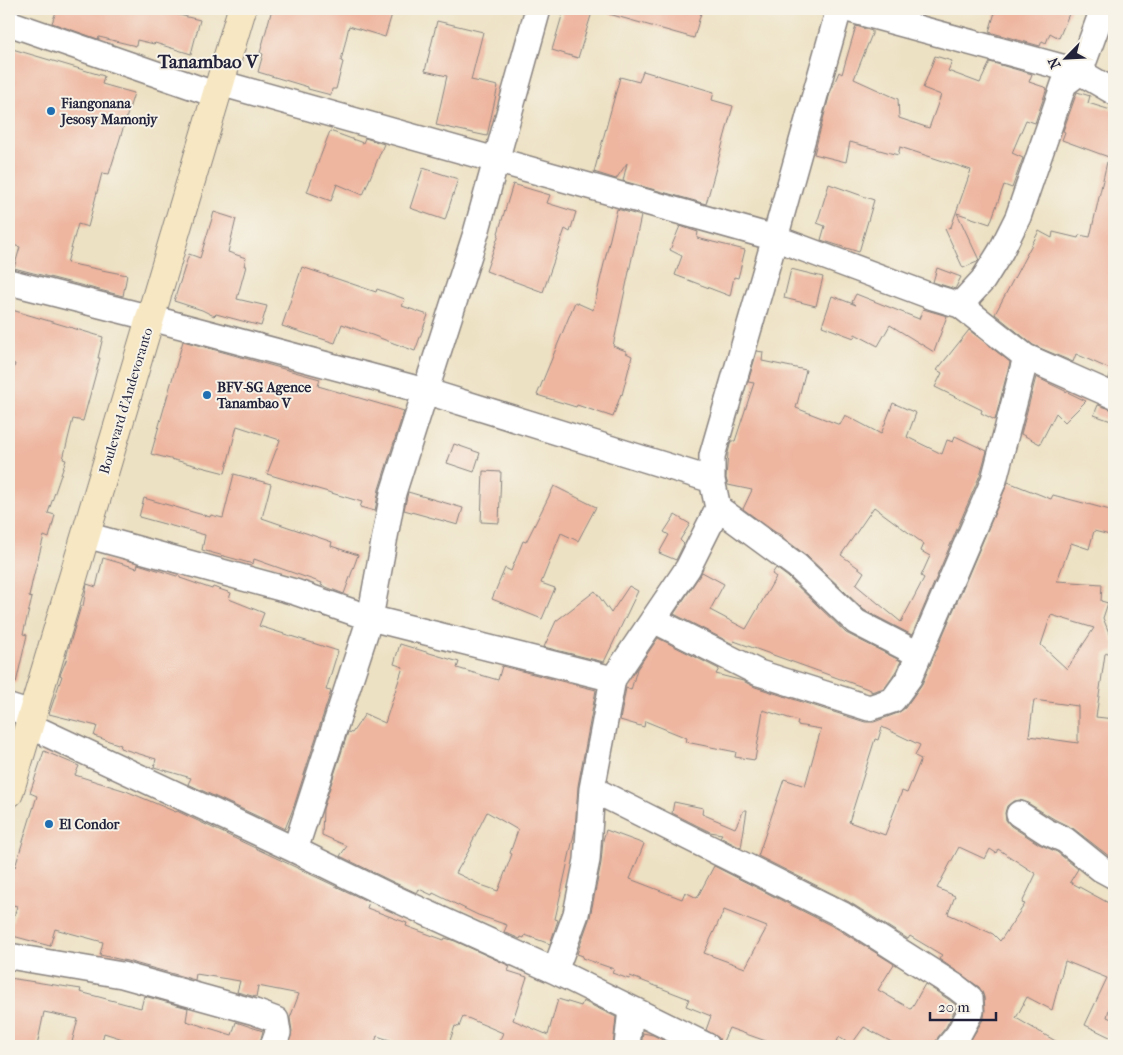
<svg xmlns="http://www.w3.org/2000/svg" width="1123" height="1055" viewBox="0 0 1123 1055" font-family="'IM FELL French Canon',serif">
	<rect width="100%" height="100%" fill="#f7f3e8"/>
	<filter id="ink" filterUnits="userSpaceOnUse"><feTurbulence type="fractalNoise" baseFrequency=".02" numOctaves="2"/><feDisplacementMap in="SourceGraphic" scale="10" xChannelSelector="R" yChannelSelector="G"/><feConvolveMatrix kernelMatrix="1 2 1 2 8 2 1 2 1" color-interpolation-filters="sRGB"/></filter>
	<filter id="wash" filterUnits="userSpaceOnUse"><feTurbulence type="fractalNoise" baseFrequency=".0096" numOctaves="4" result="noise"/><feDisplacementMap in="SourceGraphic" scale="20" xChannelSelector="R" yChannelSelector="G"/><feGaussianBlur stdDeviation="1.12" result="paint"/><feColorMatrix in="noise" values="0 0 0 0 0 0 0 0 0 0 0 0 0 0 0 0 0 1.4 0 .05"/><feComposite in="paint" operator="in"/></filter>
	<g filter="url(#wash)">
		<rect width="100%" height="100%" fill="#ede1c3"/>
		<g id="blocks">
			<!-- building -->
			<path fill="#eeb59f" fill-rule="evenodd" d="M 57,9 L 154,9 L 200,20 L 191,54 L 155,43 L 154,44 L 137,40 L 136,46 L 99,37 L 98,39 L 52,23 Z
				M 272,9 L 391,9 L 390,14 L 392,14 L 385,37 L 349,26 L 341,61 L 343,62 L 336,89 L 332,89 L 331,95 L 308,89 L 308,87 L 258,72 L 263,54 L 260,53 Z
				M 564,9 L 593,9 L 578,58 L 552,50 Z
				M 610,9 L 702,9 L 694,38 L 609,14 Z
				M 996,9 L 1071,9 L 1059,38 L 1050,33 L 1046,43 L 1042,41 L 1040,46 L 989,32 Z
				M 437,21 L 483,32 L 471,80 L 498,86 L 487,136 L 436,125 L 447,76 L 425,71 Z
				M 856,26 L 872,31 L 872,34 L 854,79 L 898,99 L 899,118 L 929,128 L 941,95 L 923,88 L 935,56 L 952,61 L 948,71 L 980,83 L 990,62 L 1032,74 L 1029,82 L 1047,88 L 1035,123 L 1026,120 L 1012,153 L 1023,158 L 1012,188 L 1004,185 L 990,224 L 957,213 L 979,260 L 977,262 L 963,268 L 945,229 L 951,227 L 971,170 L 900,147 L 898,155 L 850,142 L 846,162 L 814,154 L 830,93 L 839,72 L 842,74 Z
				M 9,48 L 104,76 L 102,84 L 134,93 L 109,174 L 102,173 L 88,227 L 78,224 L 67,263 L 127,275 L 123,296 L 14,268 L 20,247 L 9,244 Z
				M 643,71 L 714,92 L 712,100 L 733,106 L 706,204 L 623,181 L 627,163 L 616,179 L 594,172 L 620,77 L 639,82 Z
				M 1077,92 L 1090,96 L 1088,103 L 1114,111 L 1114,159 L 1062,140 L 1065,132 L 1063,131 Z
				M 330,131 L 363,143 L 365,138 L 384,144 L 363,195 L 337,184 L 331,201 L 307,192 Z
				M 1107,162 L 1114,163 L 1114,380 L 1109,378 L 1112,370 L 1076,354 L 1073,362 L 1033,345 L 995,314 L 1039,231 L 1052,238 L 1053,232 L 1078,238 L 1079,235 L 1090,237 Z
				M 423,168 L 458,179 L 445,220 L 410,208 Z
				M 513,184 L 550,195 L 547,203 L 576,212 L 570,232 L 565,229 L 543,292 L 486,271 L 499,234 L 498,233 Z
				M 829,184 L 874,200 L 859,252 L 821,240 L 825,226 L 817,223 Z
				M 617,209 L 641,216 L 613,346 L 626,351 L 626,353 L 632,356 L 622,395 L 621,394 L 613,417 L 577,405 L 576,407 L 537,395 L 575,302 L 593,310 Z
				M 214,212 L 236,219 L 228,252 L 246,258 L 244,266 L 246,266 L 237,299 L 267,306 L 261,326 L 216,314 L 214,316 L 202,310 L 174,301 L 189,254 L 200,258 Z
				M 680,226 L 698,232 L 697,238 L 745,250 L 738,278 L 734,277 L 730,296 L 675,275 L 682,256 L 670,250 Z
				M 302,267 L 376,292 L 377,289 L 405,299 L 402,306 L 428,315 L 415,351 L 342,324 L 335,343 L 282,326 Z
				M 937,268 L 961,277 L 955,289 L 933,282 Z
				M 791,269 L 823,277 L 816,306 L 784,298 Z
				M 856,294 L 919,319 L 923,309 L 947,316 L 934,352 L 890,325 L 878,346 L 855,334 L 854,338 L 822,326 L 832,296 L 856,305 L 852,302 Z
				M 12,310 L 103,337 L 98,358 L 100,358 L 83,421 L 73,419 L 63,459 L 66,460 L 48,513 L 55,515 L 49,538 L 44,536 L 33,578 L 29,597 L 32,598 L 23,634 L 27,635 L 16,683 L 9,682 L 9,385 L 15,364 L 9,363 L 9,323 Z
				M 969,330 L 1010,362 L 995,420 L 981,413 L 982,410 L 935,387 L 942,373 L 937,370 Z
				M 183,341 L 320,379 L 318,386 L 404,411 L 379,489 L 375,511 L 360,507 L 362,502 L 267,474 L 280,440 L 237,426 L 225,473 L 151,454 Z
				M 757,351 L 763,352 L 762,361 L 806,370 L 796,408 L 840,425 L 845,415 L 881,434 L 893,403 L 916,413 L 907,437 L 942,454 L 947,440 L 953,442 L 955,436 L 987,451 L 980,475 L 912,635 L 864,610 L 807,556 L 782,537 L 783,536 L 775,532 L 743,509 L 752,490 L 728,485 L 726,478 L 728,453 L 731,441 L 735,441 L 754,383 L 748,382 ZM 874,507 L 924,544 L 921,551 L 930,556 L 921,576 L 924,578 L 901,622 L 856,585 L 864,572 L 841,555 Z
				M 1036,377 L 1086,401 L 1065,422 L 1056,413 L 1040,444 L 1021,434 Z
				M 1098,405 L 1114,410 L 1114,422 L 1094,415 Z
				M 454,444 L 480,453 L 474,472 L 447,463 Z
				M 483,471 L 501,472 L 499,523 L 481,522 Z
				M 234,474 L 271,484 L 262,518 L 332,542 L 331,546 L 358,555 L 344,594 L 321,585 L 322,583 L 254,559 L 253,564 L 202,550 L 205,535 L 139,517 L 144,498 L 210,517 L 211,515 L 223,518 Z
				M 1008,482 L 1051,499 L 1053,495 L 1114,511 L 1114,536 L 1094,531 L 1089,549 L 1071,543 L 1057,581 L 1102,584 L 1101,601 L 1108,603 L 1103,618 L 1114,645 L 1114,650 L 1105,654 L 1096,717 L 1114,719 L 1114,860 L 1074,829 L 1054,819 L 1026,802 L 1019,800 L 1012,802 L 1007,806 L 1005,813 L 1006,820 L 1011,826 L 1039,844 L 1057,852 L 1078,869 L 1070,882 L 1114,906 L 1114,990 L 1107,1017 L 1114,1020 L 1114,1039 L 1085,1025 L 1107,978 L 1065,961 L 1052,1010 L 1027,997 L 1016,1018 L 1064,1046 L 967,1046 L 984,1018 L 985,1010 L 984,997 L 979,987 L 939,959 L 942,955 L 910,936 L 908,939 L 849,902 L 758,856 L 784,779 L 805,786 L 821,729 L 797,725 L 798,721 L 763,710 L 755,760 L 735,757 L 736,752 L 686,742 L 687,738 L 645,721 L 644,727 L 620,720 L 626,688 L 631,690 L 637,669 L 658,638 L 719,669 L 716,674 L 743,681 L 755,687 L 865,722 L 874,722 L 898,713 L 905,708 L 922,684 ZM 1051,615 L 1094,628 L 1067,669 L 1041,645 ZM 1034,700 L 1078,706 L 1078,743 L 1029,736 ZM 882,727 L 920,745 L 915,756 L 921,759 L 907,793 L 902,791 L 885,835 L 849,822 L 875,739 L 878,740 ZM 959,847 L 985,859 L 990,849 L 996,853 L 998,849 L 1036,874 L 1022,903 L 1025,904 L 1000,941 L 993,934 L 948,914 L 955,896 L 937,888 Z
				M 554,486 L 596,507 L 578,541 L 561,533 L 541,583 L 555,588 L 542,619 L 492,599 L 505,568 L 511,571 L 523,541 L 526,542 Z
				M 408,492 L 463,508 L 458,525 L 404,510 Z
				M 675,515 L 690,524 L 680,540 L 684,544 L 676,560 L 659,553 L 669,535 L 664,532 Z
				M 103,558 L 137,568 L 138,564 L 180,577 L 180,578 L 212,589 L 213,587 L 231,593 L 229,599 L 264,613 L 259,626 L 338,651 L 326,690 L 331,691 L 293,809 L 285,829 L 188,784 L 191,778 L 154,767 L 156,759 L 120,748 L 121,745 L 94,736 L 97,726 L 49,714 L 62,676 L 60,675 L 67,658 L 66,657 L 81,606 L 83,606 L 87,584 L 96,587 Z
				M 776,568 L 788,577 L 846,633 L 901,661 L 896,671 L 884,688 L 871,692 L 871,690 L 734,641 L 733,644 L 674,614 L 702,572 L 724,584 L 710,610 L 746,629 L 776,577 L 772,574 Z
				M 629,586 L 638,591 L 604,662 L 544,647 L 556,621 L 595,591 L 611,613 Z
				M 400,644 L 459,662 L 457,668 L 498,680 L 502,666 L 596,690 L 578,786 L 575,830 L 555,919 L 558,920 L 550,944 L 525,935 L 524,938 L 521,937 L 520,939 L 504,932 L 507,925 L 478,915 L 433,893 L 432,895 L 419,889 L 417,893 L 393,882 L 340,856 L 347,846 L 322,835 L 323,809 L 348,732 L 352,733 L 365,714 L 385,723 L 403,667 L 394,664 ZM 487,812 L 518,830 L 510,853 L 512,854 L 498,891 L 481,885 L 456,873 L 472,845 L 471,844 Z
				M 44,751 L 79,766 L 75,775 L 126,791 L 176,812 L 177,811 L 369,902 L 367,908 L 407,923 L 406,926 L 444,940 L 445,938 L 455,941 L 510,966 L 508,971 L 527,977 L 513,1020 L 548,1035 L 558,999 L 581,1006 L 583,1001 L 616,1017 L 613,1046 L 497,1046 L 503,1033 L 463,1016 L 459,1027 L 455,1026 L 448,1046 L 408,1046 L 377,1036 L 374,1046 L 361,1042 L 359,1046 L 288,1046 L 292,1031 L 290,1018 L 299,994 L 258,986 L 256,997 L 237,992 L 240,981 L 196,974 L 195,980 L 127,961 L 100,955 L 103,942 L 55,929 L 50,946 L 9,935 L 17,906 L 9,904 L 9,889 L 14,866 L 15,867 L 37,796 L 30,793 Z
				M 674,802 L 703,808 L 702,814 L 735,828 L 744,810 L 747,810 L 741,848 L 720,837 L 722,834 L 710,832 L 672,813 Z
				M 606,830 L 644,844 L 630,879 L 682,899 L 685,892 L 697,898 L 714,866 L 836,928 L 894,964 L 878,990 L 911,1009 L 925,984 L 948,999 L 956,1005 L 956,1008 L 946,1027 L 938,1037 L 935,1046 L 899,1046 L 864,1027 L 851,1045 L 839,1037 L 835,1046 L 780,1046 L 729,1028 L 721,1046 L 719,1038 L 706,1030 L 711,1016 L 686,1006 L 689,999 L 630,976 L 629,979 L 612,973 L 614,969 L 582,958 L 583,956 L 577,954 L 590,917 L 601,863 L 603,840 ZM 724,910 L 767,927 L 745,968 L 704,953 Z
				M 9,978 L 81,989 L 80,992 L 141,1008 L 144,996 L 188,1008 L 186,1021 L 232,1035 L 236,1022 L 263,1031 L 259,1046 L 145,1046 L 104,1033 L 101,1046 L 71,1046 L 78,1019 L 44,1012 L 37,1046 L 9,1046 Z
				M 643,1033 L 653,1035 L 672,1045 L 672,1046 L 641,1046 Z"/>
		</g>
	</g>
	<g filter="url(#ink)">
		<use href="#blocks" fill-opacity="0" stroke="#88827f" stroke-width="1"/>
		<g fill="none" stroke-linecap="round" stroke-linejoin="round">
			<!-- street casing -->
			<g stroke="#88827f" stroke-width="28">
				<path id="street" d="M 847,9 L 1080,72 L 1114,92
					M 9,23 L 217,95
					M 1080,72 L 1103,9
					M 220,83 L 775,238 L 933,297 L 960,305 L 983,280 L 1001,251 L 1018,217 L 1064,84 L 1080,72
					M 9,282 L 151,318 L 425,391 L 712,480
					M 960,305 L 1026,357 L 1114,396
					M 718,508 L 797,566 L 856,622 L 918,654
					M 86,535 L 295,592 L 370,618 L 613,679
					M 654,620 L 759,673 L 869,708 L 893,700 L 909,678 L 994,480 L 1026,357
					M 9,707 L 31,714
					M 28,725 L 295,850 L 387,895 L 555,971 L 707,1046
					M 592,789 L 843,915 L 956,987 L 970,998 L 971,1011 L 958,1035 L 949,1046
					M 1019,814 L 1047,832 L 1065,840 L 1101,869 L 1114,876
					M 295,850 L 370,618 L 393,493 L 476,233 L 538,9
					M 9,956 L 122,975 L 255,1012 L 276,1020 L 278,1033 L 273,1046
					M 555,971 L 576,914 L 587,860 L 592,789 L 613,679 L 688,568 L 718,508 L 712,480 L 712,456 L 775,238 L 839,9
					M 627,1046 L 631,1009"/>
			</g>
			<!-- secondary casing -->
			<g stroke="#88827f" stroke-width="30">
				<path id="secondary" d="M 9,793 L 242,9"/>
			</g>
			<!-- street -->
			<use href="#street" stroke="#fff" stroke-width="25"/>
			<!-- secondary -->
			<use href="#secondary" stroke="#f7e8c3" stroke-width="28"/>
		</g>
	</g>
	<!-- markers -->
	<g fill="#1f6fb2" stroke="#f7f3e8" stroke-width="2">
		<circle cx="51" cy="111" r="5"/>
		<circle cx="207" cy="395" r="5"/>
		<circle cx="49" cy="824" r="5"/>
	</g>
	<g text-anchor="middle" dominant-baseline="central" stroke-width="4" stroke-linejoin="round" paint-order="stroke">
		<!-- poi labels -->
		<g font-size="14" font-weight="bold" fill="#22223b" stroke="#f7f3e8" text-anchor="start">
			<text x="61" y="103">Fiangonana<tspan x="61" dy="16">Jesosy Mamonjy</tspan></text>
			<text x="217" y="387">BFV-SG Agence<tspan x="217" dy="16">Tanambao V</tspan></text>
			<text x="59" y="824">El Condor</text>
		</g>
		<!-- street labels -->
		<g font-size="14" fill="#22223b" stroke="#f7f3e8">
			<text transform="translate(126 401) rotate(-73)">Boulevard d'Andevoranto</text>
		</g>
		<!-- district labels -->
		<g font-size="19" font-weight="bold" fill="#22223b" stroke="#f7f3e8">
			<text x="208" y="62">Tanambao V</text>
		</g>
	</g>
	<!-- margin -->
	<rect width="1123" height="1055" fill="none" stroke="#f7f3e8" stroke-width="30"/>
	<!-- north arrow -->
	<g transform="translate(1066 58) rotate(246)" stroke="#f7f3e8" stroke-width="4" paint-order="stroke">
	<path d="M0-4L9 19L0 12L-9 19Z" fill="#22223b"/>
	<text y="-8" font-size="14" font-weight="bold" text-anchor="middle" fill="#22223b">N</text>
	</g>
	<!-- scale -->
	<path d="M930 1012v8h66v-8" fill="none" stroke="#22223b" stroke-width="2.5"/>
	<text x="938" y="1012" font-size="15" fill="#22223b" stroke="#f7f3e8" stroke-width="4" paint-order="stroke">20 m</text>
</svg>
